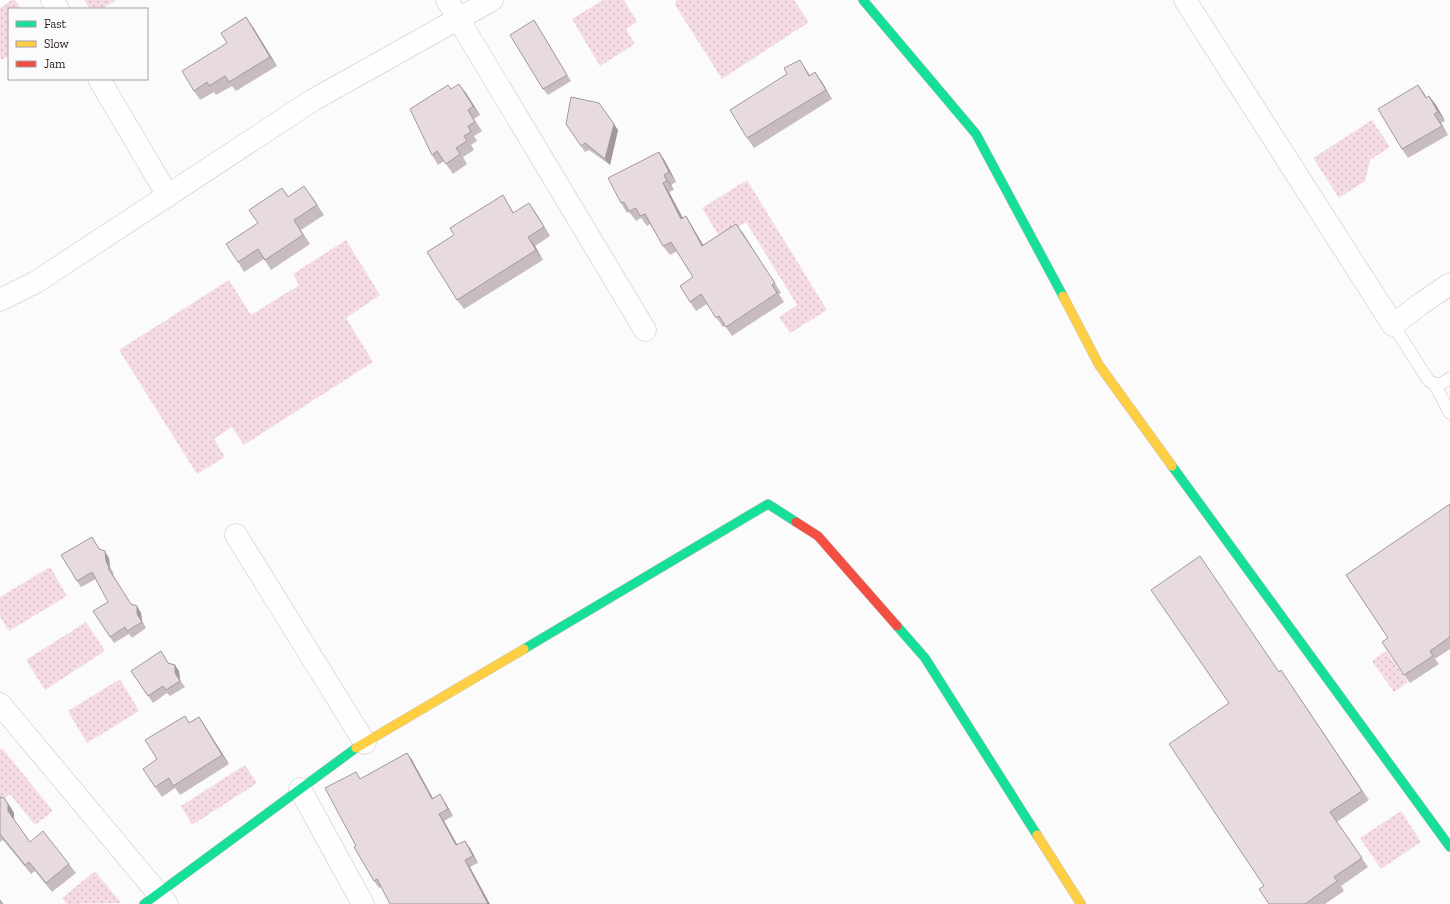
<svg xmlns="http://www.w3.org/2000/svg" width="1450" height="904" viewBox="0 0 1450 904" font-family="'Zilla Slab',serif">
	<defs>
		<pattern id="grass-dots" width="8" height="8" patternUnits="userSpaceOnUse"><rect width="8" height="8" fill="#f5dbe3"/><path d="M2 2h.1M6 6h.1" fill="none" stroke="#d2bbc2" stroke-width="1.8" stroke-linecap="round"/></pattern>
	</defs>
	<rect width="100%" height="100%" fill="#fbfbfb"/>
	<!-- grass -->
	<path fill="url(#grass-dots)" d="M 12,0 L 15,0 L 21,9 L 9,9 L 9,55 L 2,60 L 0,56 L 0,8 Z
		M 84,0 L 116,0 L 102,9 L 90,9 Z
		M 603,0 L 624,0 L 637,22 L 626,29 L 635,44 L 600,66 L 572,19 Z
		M 676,0 L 794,0 L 809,22 L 722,79 L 675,5 Z
		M 1372,120 L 1390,147 L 1370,160 L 1365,181 L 1339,198 L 1313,158 Z
		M 747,180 L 827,310 L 790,333 L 779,317 L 797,305 L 746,222 L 720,238 L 702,208 Z
		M 346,240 L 380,295 L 346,318 L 373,362 L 244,445 L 232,427 L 214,439 L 225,457 L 197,474 L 119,350 L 229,280 L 251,315 L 299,285 L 293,274 Z
		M 50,567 L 67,596 L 9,631 L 0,617 L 0,597 Z
		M 86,622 L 105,651 L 45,690 L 26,660 Z
		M 1386,651 L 1408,682 L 1394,692 L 1372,661 Z
		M 120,679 L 139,711 L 87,743 L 68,711 Z
		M 2,748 L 53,811 L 35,825 L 10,794 L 2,800 L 0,797 L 0,749 Z
		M 245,765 L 257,783 L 192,825 L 181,806 Z
		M 1401,811 L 1421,842 L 1381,869 L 1360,838 Z
		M 95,871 L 121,903 L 67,904 L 62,898 Z"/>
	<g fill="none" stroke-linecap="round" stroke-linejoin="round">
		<!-- lane casing -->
		<g stroke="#c8c1c3" stroke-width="13">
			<path id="lane" d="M 1393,325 L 1429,381 C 1439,386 1441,384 1450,378
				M 1435,385 L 1450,413"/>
		</g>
		<!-- street casing -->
		<g stroke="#c8c1c3" stroke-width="23">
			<path id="street" d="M 52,0 L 58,9
				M 447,0 L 645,330
				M 1185,0 L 1393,325 L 1419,305 L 1450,284
				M 99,79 L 168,196
				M 0,300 L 36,282 L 313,100 L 492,0
				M 236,535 L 365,743
				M 0,704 L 167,904
				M 300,789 L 363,904"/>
		</g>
		<!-- fast casing -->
		<g stroke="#c8c1c3" stroke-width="10">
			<path id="fast" d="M 863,0 L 976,134 L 1063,296
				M 1172,466 L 1450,847
				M 897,626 L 925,658 L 1037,835
				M 524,649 L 768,504 L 796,522
				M 144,904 L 356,748"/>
		</g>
		<!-- slow casing -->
		<g stroke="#c8c1c3" stroke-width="10">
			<path id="slow" d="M 1063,296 L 1099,365 L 1172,466
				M 356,748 L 524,649
				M 1037,835 L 1081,904"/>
		</g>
		<!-- jam casing -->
		<g stroke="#c8c1c3" stroke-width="10">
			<path id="jam" d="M 796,522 L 818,536 L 897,626"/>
		</g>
		<!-- lane -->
		<use href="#lane" stroke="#fefefe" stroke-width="12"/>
		<!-- street -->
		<use href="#street" stroke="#fefefe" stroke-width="22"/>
		<!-- fast -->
		<use href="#fast" stroke="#16e098" stroke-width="9"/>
		<!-- slow -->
		<use href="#slow" stroke="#ffcf43" stroke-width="9"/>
		<!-- jam -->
		<use href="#jam" stroke="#f24e42" stroke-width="9"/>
	</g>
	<!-- wall -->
	<path fill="#c8bcc0" d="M 253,27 L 277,66 L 236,91 L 232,86 L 216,95 L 214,92 L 200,100 L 194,91 Z
		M 538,27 L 571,81 L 548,95 L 543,89 Z
		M 800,60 L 810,75 L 822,82 L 832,99 L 754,148 L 747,138 L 787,74 Z
		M 1418,85 L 1427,98 L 1429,96 L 1436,105 L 1445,121 L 1441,123 L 1448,135 L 1408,158 L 1402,149 Z
		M 451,89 L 466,93 L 480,115 L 474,119 L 482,131 L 474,136 L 477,141 L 471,145 L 474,150 L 463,157 L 467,164 L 453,174 L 444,161 L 438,165 L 432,155 Z
		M 566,124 L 618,130 L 610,165 L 589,150 L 585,152 Z
		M 659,152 L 665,161 L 676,182 L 671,185 L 674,190 L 669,192 L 683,218 L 686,216 L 692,226 L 703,245 L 736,224 L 781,293 L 779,294 L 784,302 L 732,336 L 725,326 L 723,327 L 707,304 L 696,311 L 690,302 L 693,277 L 677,251 L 670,255 L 663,246 L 650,224 L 647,226 L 641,218 L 636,221 L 629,212 L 627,213 L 621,203 Z
		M 282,188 L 288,196 L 311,195 L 324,215 L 301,230 L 310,244 L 271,270 L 264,259 L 244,272 L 238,262 L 258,223 Z
		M 529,203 L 550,236 L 535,246 L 543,260 L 464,309 L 457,300 L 509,205 L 514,213 Z
		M 1450,504 L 1450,649 L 1435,659 L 1439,664 L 1410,683 L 1404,675 L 1388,638 Z
		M 92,537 L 100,550 L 109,558 L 110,567 L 114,574 L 113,575 L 131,604 L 137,606 L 141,613 L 142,621 L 146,628 L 132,638 L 129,634 L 114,643 L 110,637 L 108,602 L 96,579 L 81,587 L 77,581 Z
		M 169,663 L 179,671 L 180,680 L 185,687 L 170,696 L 167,693 L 153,703 L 131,671 Z
		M 1279,672 L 1287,679 L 1369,800 L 1337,822 L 1368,867 L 1341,886 L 1344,891 L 1325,904 L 1269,904 L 1264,886 Z
		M 199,717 L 205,726 L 229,764 L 180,795 L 175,788 L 162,797 L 155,787 L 157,759 L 189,723 Z
		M 407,753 L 412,760 L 433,798 L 445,802 L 453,816 L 444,821 L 457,845 L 470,848 L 478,863 L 470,867 L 381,887 L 379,888 L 374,881 L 356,846 L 360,779 Z
		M 0,797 L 4,798 L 11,807 L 14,813 L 14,820 L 30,842 L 69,864 L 76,873 L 52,892 L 35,871 L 31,874 L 3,840 L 0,842 Z"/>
	<!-- shaded-wall -->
	<path fill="#a2999c" d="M 246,17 L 253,27 L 277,66 L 270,57 Z
		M 815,72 L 822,82 L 832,99 L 826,90 Z
		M 459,84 L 466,93 L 480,115 L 473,106 Z
		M 1418,85 L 1425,95 L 1432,108 L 1426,98 Z
		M 1429,96 L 1436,105 L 1445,121 L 1438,112 Z
		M 1434,114 L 1441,123 L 1448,135 Z
		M 614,124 L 618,130 L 610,165 L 605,159 Z
		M 659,152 L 665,161 L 676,182 L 669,172 Z
		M 664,175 L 671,185 L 674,190 L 667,181 Z
		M 663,183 L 669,192 L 688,228 L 681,219 Z
		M 529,203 L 536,213 L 550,236 L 544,227 Z
		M 686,216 L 692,226 L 709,255 L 702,246 Z
		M 736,224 L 743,233 L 781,293 L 775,283 Z
		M 528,237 L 535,246 L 543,260 L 536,250 Z
		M 105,551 L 109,558 L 110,567 L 114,574 L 106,561 Z
		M 137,606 L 141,613 L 142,621 L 146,628 L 137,614 Z
		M 175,665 L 179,671 L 180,680 L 185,687 L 175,673 Z
		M 199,717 L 205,726 L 229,764 L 222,755 Z
		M 407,753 L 412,760 L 437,806 L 432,799 Z
		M 440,794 L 445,802 L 453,816 L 448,809 Z
		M 4,798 L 14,813 L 14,820 L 8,811 Z
		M 439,814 L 444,821 L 462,853 L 456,845 Z
		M 465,841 L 470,848 L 478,863 L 473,856 Z
		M 465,860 L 470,867 L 490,904 L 488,904 Z"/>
	<!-- building -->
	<path fill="#e8dbdf" stroke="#a2999c" d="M 246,17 L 270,57 L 229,82 L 225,76 L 209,86 L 207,82 L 194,91 L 182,71 L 227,43 L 221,33 Z
		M 534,20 L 567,75 L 543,89 L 510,35 Z
		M 800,60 L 809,76 L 815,72 L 826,90 L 747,138 L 730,110 L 787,74 L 784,68 Z
		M 459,84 L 473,106 L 468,110 L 475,122 L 468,126 L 471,132 L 464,136 L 467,141 L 456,148 L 460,154 L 446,164 L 437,151 L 432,155 L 410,109 L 448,85 L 451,89 Z
		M 1418,85 L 1426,98 L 1429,96 L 1438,112 L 1434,114 L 1442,126 L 1402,149 L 1378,109 Z
		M 571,97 L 599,103 L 614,124 L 605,159 L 585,143 L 581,146 L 566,124 Z
		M 659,152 L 669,172 L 664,175 L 667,181 L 663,183 L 681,219 L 686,216 L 702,246 L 736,224 L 775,283 L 772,285 L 777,293 L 726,327 L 719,316 L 716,318 L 701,294 L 690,302 L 680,286 L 693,277 L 671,242 L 663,246 L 645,214 L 640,216 L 636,208 L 629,211 L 624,202 L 621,203 L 608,178 Z
		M 304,186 L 317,205 L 294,220 L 303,235 L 265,260 L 258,249 L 238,262 L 226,244 L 258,223 L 249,210 L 282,188 L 288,197 Z
		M 503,195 L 513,213 L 529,203 L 544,227 L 528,237 L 536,250 L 457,300 L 427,252 L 454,235 L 450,228 Z
		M 1450,504 L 1450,637 L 1430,651 L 1433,656 L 1404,675 L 1382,642 L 1388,638 L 1346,575 Z
		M 92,537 L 99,549 L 105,551 L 106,561 L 109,568 L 108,568 L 131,604 L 137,606 L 137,614 L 142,622 L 127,631 L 125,627 L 110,637 L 93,611 L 108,602 L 92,572 L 77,581 L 61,555 Z
		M 1200,556 L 1279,672 L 1281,670 L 1362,791 L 1330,812 L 1362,858 L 1334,877 L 1337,881 L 1305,904 L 1269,904 L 1259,889 L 1264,886 L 1169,744 L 1229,703 L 1151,590 Z
		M 161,651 L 168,663 L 175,665 L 175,673 L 180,681 L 166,690 L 163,686 L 148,696 L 131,671 Z
		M 185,716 L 189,723 L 199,717 L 222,755 L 173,786 L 169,778 L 155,787 L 143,769 L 157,759 L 145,740 Z
		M 407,753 L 432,799 L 440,794 L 448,809 L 439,814 L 456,845 L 465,841 L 473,856 L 465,860 L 488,904 L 390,904 L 377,879 L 374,881 L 354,847 L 356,846 L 325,788 L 356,772 L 360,779 Z
		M 0,797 L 4,798 L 8,804 L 8,811 L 30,842 L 43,831 L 69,864 L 46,883 L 29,862 L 25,865 L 0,834 Z
		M 0,900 L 3,904 L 0,904 Z"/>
	<!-- legend -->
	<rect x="8" y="8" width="140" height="72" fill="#fbfbfb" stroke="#a5a0a1"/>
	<rect x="16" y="21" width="20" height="6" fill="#16e098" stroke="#a5a0a1"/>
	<text x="44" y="28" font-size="12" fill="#24171b">Fast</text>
	<rect x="16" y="41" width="20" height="6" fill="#ffcf43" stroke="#a5a0a1"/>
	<text x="44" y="48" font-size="12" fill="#24171b">Slow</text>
	<rect x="16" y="61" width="20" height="6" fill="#f24e42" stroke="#a5a0a1"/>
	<text x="44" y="68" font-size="12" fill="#24171b">Jam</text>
</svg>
